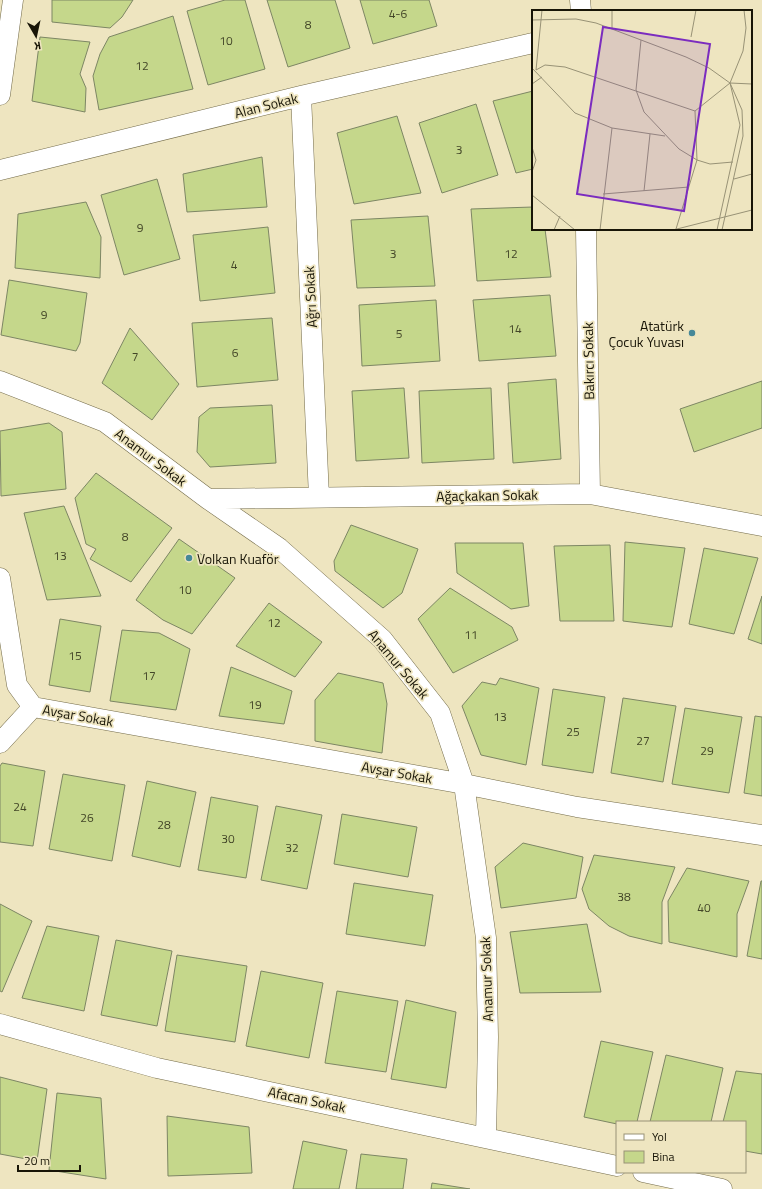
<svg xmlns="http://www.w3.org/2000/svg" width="762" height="1189" viewBox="0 0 762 1189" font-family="'Titillium Web',sans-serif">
	<rect width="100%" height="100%" fill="#eee5c0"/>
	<!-- building -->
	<path fill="#c5d78b" stroke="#7d8664" d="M 52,0 L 133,0 L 122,17 L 110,28 L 52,22 Z
		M 225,0 L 245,0 L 265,69 L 208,85 L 187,11 Z
		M 267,0 L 335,0 L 350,48 L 288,67 Z
		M 360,0 L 429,0 L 437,26 L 373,44 Z
		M 173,16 L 193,89 L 99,110 L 93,76 L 100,54 L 109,37 Z
		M 40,37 L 90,42 L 80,74 L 86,88 L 85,112 L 32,101 Z
		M 533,91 L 533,169 L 516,173 L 493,101 Z
		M 476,104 L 498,175 L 442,193 L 419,123 Z
		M 397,116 L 421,193 L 354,204 L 337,133 Z
		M 262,157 L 267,207 L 187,212 L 183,174 Z
		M 157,179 L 180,259 L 124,275 L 101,195 Z
		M 86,202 L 101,237 L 100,278 L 15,268 L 18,214 Z
		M 533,207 L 533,229 L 545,229 L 551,277 L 477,281 L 471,209 Z
		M 428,216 L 435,286 L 357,288 L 351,220 Z
		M 268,227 L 275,293 L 200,301 L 193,235 Z
		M 9,280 L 87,293 L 80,343 L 76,351 L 1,335 Z
		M 550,295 L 556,356 L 479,361 L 473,300 Z
		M 436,300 L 440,361 L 362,366 L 359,305 Z
		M 272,318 L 278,380 L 197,387 L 192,323 Z
		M 130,328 L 179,384 L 152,420 L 102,383 Z
		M 556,379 L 561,459 L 513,463 L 508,383 Z
		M 762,381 L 762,428 L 694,452 L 680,409 Z
		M 404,388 L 409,458 L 356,461 L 352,391 Z
		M 491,388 L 494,459 L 422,463 L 419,391 Z
		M 272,405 L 276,463 L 210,467 L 197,452 L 199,417 L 210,408 Z
		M 49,423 L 62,432 L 66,489 L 1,496 L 0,431 Z
		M 96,473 L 172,528 L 131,582 L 90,559 L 96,549 L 86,544 L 75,498 Z
		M 64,506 L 101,596 L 47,600 L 24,513 Z
		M 351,525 L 418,549 L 402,593 L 383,608 L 335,571 L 334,561 Z
		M 179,539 L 235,578 L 192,634 L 163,620 L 136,600 Z
		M 625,542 L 685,548 L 672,627 L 623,621 Z
		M 455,543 L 523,543 L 529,606 L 511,609 L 457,573 Z
		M 610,545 L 614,621 L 560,621 L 554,546 Z
		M 704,548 L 758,558 L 734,634 L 689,624 Z
		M 450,588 L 512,627 L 518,640 L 453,673 L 418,619 Z
		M 762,596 L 762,644 L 748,639 Z
		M 269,603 L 322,642 L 295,677 L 236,646 Z
		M 60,619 L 101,626 L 90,692 L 49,685 Z
		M 122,630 L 159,633 L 190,649 L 176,710 L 110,701 Z
		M 231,667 L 292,691 L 284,724 L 219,716 Z
		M 338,673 L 383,683 L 387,704 L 382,753 L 315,741 L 315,700 Z
		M 500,678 L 539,688 L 526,765 L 481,755 L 462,706 L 482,682 L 496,685 Z
		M 553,689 L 605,697 L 593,773 L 542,765 Z
		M 623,698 L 676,706 L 663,782 L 611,773 Z
		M 685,708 L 742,717 L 729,793 L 672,784 Z
		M 755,716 L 762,717 L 762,796 L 744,793 Z
		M 2,763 L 45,771 L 33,846 L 0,842 L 0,766 Z
		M 63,774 L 125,785 L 112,861 L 49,849 Z
		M 147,781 L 196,792 L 180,867 L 132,856 Z
		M 211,797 L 258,806 L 246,878 L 198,870 Z
		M 276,806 L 322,815 L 307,889 L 261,880 Z
		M 342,814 L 417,827 L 408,877 L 334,864 Z
		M 523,843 L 583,857 L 576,898 L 501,908 L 495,867 Z
		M 594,855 L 675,867 L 662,902 L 662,944 L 629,936 L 609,926 L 589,909 L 582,889 Z
		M 687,868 L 749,881 L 737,914 L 737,957 L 669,942 L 668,901 Z
		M 761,881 L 762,881 L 762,959 L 747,956 Z
		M 354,883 L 433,895 L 425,946 L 346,934 Z
		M 0,904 L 32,921 L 2,992 L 0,991 Z
		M 587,924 L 601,992 L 520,993 L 510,932 Z
		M 47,926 L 99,936 L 84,1011 L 22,998 Z
		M 116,940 L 172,951 L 157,1026 L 101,1015 Z
		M 177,955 L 247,966 L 235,1042 L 165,1031 Z
		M 261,971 L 323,983 L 309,1058 L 246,1046 Z
		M 337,991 L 398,1001 L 386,1072 L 325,1063 Z
		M 406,1000 L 456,1012 L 446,1088 L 391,1079 Z
		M 601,1041 L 653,1052 L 637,1122 L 617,1122 L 617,1124 L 584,1117 Z
		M 666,1055 L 723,1068 L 711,1122 L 650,1122 Z
		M 736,1071 L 762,1074 L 762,1154 L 745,1151 L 745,1122 L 723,1122 Z
		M 0,1077 L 47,1089 L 37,1161 L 0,1154 Z
		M 57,1093 L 101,1098 L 106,1179 L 49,1170 Z
		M 167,1116 L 249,1127 L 252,1173 L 168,1176 Z
		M 303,1141 L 347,1150 L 339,1189 L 293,1189 Z
		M 361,1154 L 407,1159 L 403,1189 L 356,1189 Z
		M 432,1183 L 470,1189 L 431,1189 Z"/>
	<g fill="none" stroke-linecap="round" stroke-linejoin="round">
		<!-- minor casing -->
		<g stroke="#746c4a" stroke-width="21">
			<path id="minor" d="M 580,0 L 581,11
				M 0,95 L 13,0
				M 301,96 L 319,497
				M 0,170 L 301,96 L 533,43
				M 586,229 L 590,494
				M 0,381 L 105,422 L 208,499 L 279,548 L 382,639 L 440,713 L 464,784 L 486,938 L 488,1037 L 486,1138
				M 208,499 L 590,494 L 762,526
				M 0,578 L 17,685 L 33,707
				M 0,743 L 33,707 L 464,784 L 577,807 L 762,835
				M 0,1024 L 157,1068 L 617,1166
				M 643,1172 L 722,1189"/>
		</g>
		<!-- minor -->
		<use href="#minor" stroke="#fff" stroke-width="20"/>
	</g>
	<!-- markers -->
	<g fill="#458898" stroke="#eee5c0" stroke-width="1.5">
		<circle cx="692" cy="333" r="4"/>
		<circle cx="189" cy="558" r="4"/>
	</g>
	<g text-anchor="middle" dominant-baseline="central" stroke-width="3.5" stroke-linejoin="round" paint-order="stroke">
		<!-- number labels -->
		<g font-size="12" fill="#434628">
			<text x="398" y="13">4-6</text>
			<text x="308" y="24">8</text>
			<text x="226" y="40">10</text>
			<text x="142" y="65">12</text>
			<text x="459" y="149">3</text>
			<text x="140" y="227">9</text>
			<text x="393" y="253">3</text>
			<text x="511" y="253">12</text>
			<text x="234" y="264">4</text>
			<text x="44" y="314">9</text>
			<text x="515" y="328">14</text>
			<text x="399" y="333">5</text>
			<text x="235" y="352">6</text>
			<text x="135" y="356">7</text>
			<text x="125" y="536">8</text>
			<text x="60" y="555">13</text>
			<text x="185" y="589">10</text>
			<text x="274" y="622">12</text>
			<text x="471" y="634">11</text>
			<text x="75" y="655">15</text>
			<text x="149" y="675">17</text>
			<text x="255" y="704">19</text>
			<text x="500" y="716">13</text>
			<text x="573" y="731">25</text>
			<text x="643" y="740">27</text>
			<text x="707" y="750">29</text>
			<text x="20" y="806">24</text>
			<text x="87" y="817">26</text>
			<text x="164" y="824">28</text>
			<text x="228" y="838">30</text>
			<text x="292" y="847">32</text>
			<text x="624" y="896">38</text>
			<text x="704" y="907">40</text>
		</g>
		<!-- street labels -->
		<g font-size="14" fill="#181507" stroke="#eee5c0">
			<text transform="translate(266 105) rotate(-14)">Alan Sokak</text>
			<text transform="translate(310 297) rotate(-93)">Ağrı Sokak</text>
			<text transform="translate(588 361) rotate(-91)">Bakırcı Sokak</text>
			<text transform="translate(151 457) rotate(37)">Anamur Sokak</text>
			<text transform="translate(487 495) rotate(-1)">Ağaçkakan Sokak</text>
			<text transform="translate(399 664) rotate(50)">Anamur Sokak</text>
			<text transform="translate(78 715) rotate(10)">Avşar Sokak</text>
			<text transform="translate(397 772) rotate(10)">Avşar Sokak</text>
			<text transform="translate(486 979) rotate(-92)">Anamur Sokak</text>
			<text transform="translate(307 1099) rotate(12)">Afacan Sokak</text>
		</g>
		<!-- poi labels -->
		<g font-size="14" fill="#181507" stroke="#eee5c0" text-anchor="end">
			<text x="684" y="325">Atatürk<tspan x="684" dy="16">Çocuk Yuvası</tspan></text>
			<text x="197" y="558" text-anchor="start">Volkan Kuaför</text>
		</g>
	</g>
	<!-- overview -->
	<g transform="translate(532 10)">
		<rect width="220" height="220" fill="#eee5c0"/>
		<path fill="none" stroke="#989276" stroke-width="1" d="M 80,0 L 80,19M 0,10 L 44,9 L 64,13 L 154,47 L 177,58 L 198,73M 159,27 L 164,0M 109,30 L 104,80 L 112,102 L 147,139 L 165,150 L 178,154 L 201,152M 0,58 L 43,103 L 80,118 L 133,126M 4,60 L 13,55 L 33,57 L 163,101 L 198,73 L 211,41 L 214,18 L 212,0M 4,60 L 10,0M 198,73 L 220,74M 0,74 L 10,67M 0,137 L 4,150 L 0,162M 202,169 L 220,164M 112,181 L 118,124M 71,184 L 157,177M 0,185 L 43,220M 144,219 L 165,150 L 163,101M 22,220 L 28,206M 68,220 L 80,118M 141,220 L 220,200M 185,220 L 208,115 L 198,73 L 210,100 L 211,126 L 190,220"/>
		<path fill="#7b2cbf" fill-opacity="0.15" stroke="#7b2cbf" stroke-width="2" d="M 71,17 L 178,34 L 152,201 L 45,184 Z"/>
		<rect width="220" height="220" fill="none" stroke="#181507" stroke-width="2"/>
	</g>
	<!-- legend -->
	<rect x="616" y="1121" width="130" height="52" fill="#eee5c0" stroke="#989276"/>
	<rect x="624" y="1134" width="20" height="6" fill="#ffffff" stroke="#989276"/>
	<text x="652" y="1141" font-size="12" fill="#181507">Yol</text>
	<rect x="624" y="1151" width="20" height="12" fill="#c5d78b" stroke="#989276"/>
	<text x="652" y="1161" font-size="12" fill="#181507">Bina</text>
	<!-- north arrow -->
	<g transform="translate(36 36) rotate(171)" stroke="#eee5c0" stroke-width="3" paint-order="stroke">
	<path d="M0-3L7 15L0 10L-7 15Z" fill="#181507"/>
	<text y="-6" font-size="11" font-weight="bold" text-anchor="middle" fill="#181507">K</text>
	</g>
	<!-- scale -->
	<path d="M18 1165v6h62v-6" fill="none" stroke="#181507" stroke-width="2"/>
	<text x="24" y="1165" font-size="12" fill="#181507" stroke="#eee5c0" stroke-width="3" paint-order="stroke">20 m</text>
</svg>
